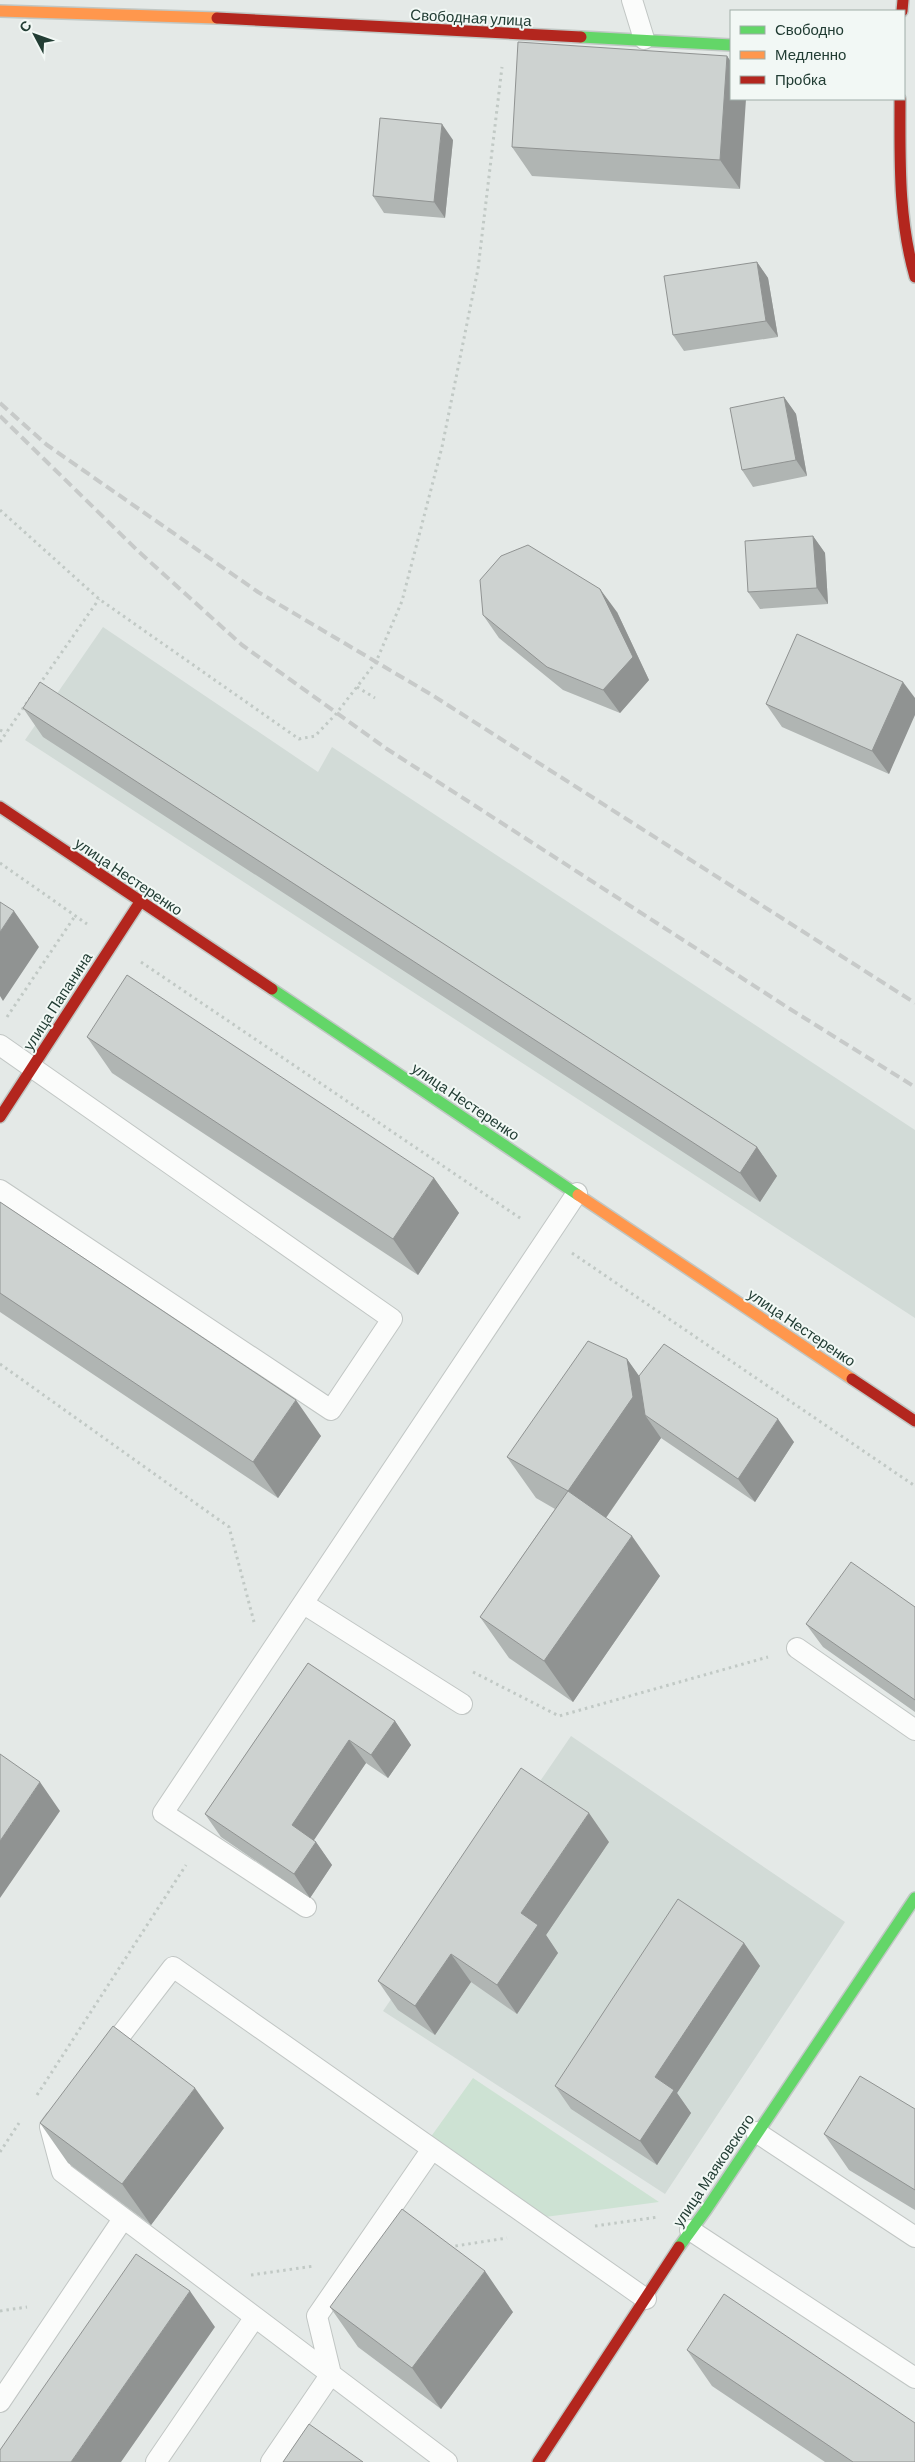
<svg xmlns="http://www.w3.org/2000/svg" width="915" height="2462" viewBox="0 0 915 2462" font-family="Barlow,sans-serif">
	<rect width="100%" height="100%" fill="#e4e9e7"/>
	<!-- built -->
	<path fill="#d2dbd7" d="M 103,627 L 318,772 L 332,747 L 915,1130 L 915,1318 L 25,740 Z
		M 571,1736 L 845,1922 L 665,2194 L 383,2011 Z"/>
	<!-- green -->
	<path fill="#cde2d3" d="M 473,2078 L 659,2202 L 545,2217 L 430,2138 Z"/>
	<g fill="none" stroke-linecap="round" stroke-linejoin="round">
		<!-- lane casing -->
		<g stroke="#c1c6c4" stroke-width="22">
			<path id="lane" d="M 632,0 L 644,39
				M 0,1045 L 392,1319 L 331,1410 L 0,1190
				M 304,1604 L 462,1704
				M 797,1648 L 915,1730
				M 306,1907 L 163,1813 L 577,1193
				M 107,2053 L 173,1967 L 646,2299
				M 55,2120 L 50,2127 L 62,2172 L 255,2317 L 156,2462
				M 756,2132 L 915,2237
				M 690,2230 L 915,2378
				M 255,2317 L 447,2462
				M 0,2402 L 123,2219
				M 271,2462 L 331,2374 L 317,2316 L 432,2149"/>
		</g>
		<!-- fast casing -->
		<g stroke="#c0c7c4" stroke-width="14">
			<path id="fast" d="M 581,37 L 731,45
				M 272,989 L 578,1195
				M 679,2247 L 706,2210 L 915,1898"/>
		</g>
		<!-- slow casing -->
		<g stroke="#c0c7c4" stroke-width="14">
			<path id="slow" d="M 0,11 L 217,18
				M 578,1195 L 852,1379"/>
		</g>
		<!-- jam casing -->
		<g stroke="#c0c7c4" stroke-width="14">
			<path id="jam" d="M 902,11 L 903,0
				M 217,18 L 581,37
				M 900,99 C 900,159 898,218 915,277
				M 0,807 L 272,989
				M 0,1117 L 140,902
				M 852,1379 L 915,1421
				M 538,2462 L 679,2247"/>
		</g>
		<!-- path -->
		<path stroke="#c1c9c5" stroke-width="3" stroke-dasharray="2.5 4" stroke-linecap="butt" d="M 0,510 L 99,599 L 299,739 L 315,736 L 336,714 L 376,662 L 402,601 L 442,447 L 478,269 L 502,67
			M 39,685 L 99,599
			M 357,687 L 375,698
			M 0,730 L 6,733
			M 0,742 L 30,698
			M 0,863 L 87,924
			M 141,962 L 523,1220
			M 7,1017 L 75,916
			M 572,1253 L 915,1486
			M 0,1364 L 229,1527 L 254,1622
			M 473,1672 L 559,1716 L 768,1657
			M 37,2095 L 186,1865
			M 0,2152 L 19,2123
			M 595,2226 L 658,2217
			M 449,2247 L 507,2238
			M 251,2275 L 314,2266
			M 0,2311 L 27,2307"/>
		<!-- lane -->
		<use href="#lane" stroke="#fbfcfb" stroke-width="20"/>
		<!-- fast -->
		<use href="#fast" stroke="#63d668" stroke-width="11"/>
		<!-- slow -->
		<use href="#slow" stroke="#ff974d" stroke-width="11"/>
		<!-- jam -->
		<use href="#jam" stroke="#b3261e" stroke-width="11"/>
		<!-- rail -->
		<path stroke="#c7cac9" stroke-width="4" stroke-dasharray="10 5" stroke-linecap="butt" d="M 0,403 L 47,445 L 258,592 L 432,695 L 915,1003
			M 0,416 L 138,551 L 242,645 L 387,749 L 790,1009 L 915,1087"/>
	</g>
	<!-- wall -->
	<path fill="#b0b5b3" d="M 727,56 L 731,62 L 731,99 L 740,189 L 532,176 L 512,147 Z
		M 453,140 L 445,218 L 384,213 L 373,196 Z
		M 757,262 L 768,278 L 778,337 L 684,351 L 673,335 Z
		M 784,397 L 796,414 L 807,476 L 753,487 L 742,470 Z
		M 813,536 L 825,553 L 828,604 L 760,609 L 748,592 Z
		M 617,612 L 649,680 L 620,713 L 563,690 L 499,638 L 483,615 Z
		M 915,698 L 889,774 L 782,727 L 766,704 Z
		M 23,708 L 757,1147 L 777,1176 L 760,1202 L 43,737 Z
		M 87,1037 L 434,1178 L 459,1213 L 418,1275 L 112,1073 Z
		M 0,1202 L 321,1436 L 278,1498 L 0,1312 Z
		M 627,1359 L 639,1376 L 794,1442 L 755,1502 L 661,1438 L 606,1518 L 660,1576 L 573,1702 L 509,1658 L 480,1617 L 555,1509 L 536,1498 L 507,1457 Z
		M 915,1607 L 915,1712 L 823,1647 L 806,1624 Z
		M 308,1663 L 395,1721 L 411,1745 L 388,1778 L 366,1763 L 313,1840 L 316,1842 L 332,1865 L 310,1898 L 221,1837 L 205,1814 Z
		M 609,1842 L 546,1935 L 558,1953 L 517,2014 L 471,1982 L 435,2035 L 398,2010 L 378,1981 Z
		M 744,1943 L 760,1966 L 677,2093 L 691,2113 L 657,2165 L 571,2109 L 555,2086 Z
		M 915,2109 L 915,2210 L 849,2170 L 824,2134 Z
		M 40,2123 L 224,2128 L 151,2225 L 68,2163 Z
		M 330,2307 L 513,2312 L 441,2409 L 358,2347 Z
		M 687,2350 L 915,2462 L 825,2462 L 712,2386 Z"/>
	<!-- shaded-wall -->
	<path fill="#909392" d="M 727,56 L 731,62 L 731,99 L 746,99 L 740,189 L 720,160 Z
		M 442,124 L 453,140 L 445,218 L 434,202 Z
		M 757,262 L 768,278 L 778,337 L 766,321 Z
		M 784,397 L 796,414 L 807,476 L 796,460 Z
		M 813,536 L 825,553 L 828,604 L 817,588 Z
		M 600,589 L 617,612 L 649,680 L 620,713 L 603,690 Z
		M 903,682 L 915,698 L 915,715 L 889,774 L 872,751 Z
		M 14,911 L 39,947 L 3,1001 L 0,996 L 0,932 Z
		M 757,1147 L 777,1176 L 760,1202 L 740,1173 Z
		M 434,1178 L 459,1213 L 418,1275 L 393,1239 Z
		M 627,1359 L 656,1400 L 645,1415 L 661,1438 L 596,1532 L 568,1491 Z
		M 296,1400 L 321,1436 L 278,1498 L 253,1462 Z
		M 778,1419 L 794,1442 L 755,1502 L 738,1479 Z
		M 632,1536 L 660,1576 L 573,1702 L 544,1661 Z
		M 395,1721 L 411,1745 L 388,1778 L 371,1755 Z
		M 349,1740 L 366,1763 L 308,1849 L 292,1825 Z
		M 40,1782 L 60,1811 L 0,1898 L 0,1841 Z
		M 589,1813 L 609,1842 L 546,1935 L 558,1953 L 517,2014 L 497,1985 L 521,1913 Z
		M 316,1842 L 332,1865 L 310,1898 L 294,1874 Z
		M 744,1943 L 760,1966 L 677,2093 L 691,2113 L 657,2165 L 640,2141 L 655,2077 Z
		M 451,1954 L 471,1982 L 435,2035 L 415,2006 Z
		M 195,2088 L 224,2128 L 151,2225 L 122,2184 Z
		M 485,2271 L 513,2312 L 441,2409 L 412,2368 Z
		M 190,2291 L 215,2327 L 121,2462 L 71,2462 Z"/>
	<!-- building -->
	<path fill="#cdd2d0" stroke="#909392" d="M 518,42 L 727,56 L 720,160 L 512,147 Z
		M 380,118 L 442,124 L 434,202 L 373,196 Z
		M 757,262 L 766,321 L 673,335 L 664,276 Z
		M 784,397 L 796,460 L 742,470 L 730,408 Z
		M 813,536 L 817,588 L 748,592 L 745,541 Z
		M 528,545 L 600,589 L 633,657 L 603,690 L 547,667 L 483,615 L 480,580 L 501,556 Z
		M 797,634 L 903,682 L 872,751 L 766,704 Z
		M 40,682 L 757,1147 L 740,1173 L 23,708 Z
		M 0,902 L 14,911 L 0,932 Z
		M 127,975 L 434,1178 L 393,1239 L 87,1037 Z
		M 0,1202 L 296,1400 L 253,1462 L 0,1293 Z
		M 588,1341 L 627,1359 L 633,1397 L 568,1491 L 507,1457 Z
		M 664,1344 L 778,1419 L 738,1479 L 645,1415 L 639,1376 Z
		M 568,1491 L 632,1536 L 544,1661 L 480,1617 Z
		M 851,1562 L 915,1607 L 915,1700 L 806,1624 Z
		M 308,1663 L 395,1721 L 371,1755 L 349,1740 L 292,1825 L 316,1842 L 294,1874 L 205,1814 Z
		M 0,1754 L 40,1782 L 0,1841 Z
		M 521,1768 L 589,1813 L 521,1913 L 538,1925 L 497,1985 L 451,1954 L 415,2006 L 378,1981 Z
		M 678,1899 L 744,1943 L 655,2077 L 674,2090 L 640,2141 L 555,2086 Z
		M 113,2026 L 195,2088 L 122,2184 L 40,2123 Z
		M 860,2076 L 915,2109 L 915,2190 L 824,2134 Z
		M 402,2209 L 485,2271 L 412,2368 L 330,2307 Z
		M 136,2254 L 190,2291 L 71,2462 L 0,2462 L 0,2450 Z
		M 724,2294 L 915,2423 L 915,2462 L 853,2462 L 687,2350 Z
		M 309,2424 L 363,2462 L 283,2462 Z"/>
	<g text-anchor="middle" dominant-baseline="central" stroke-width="4" stroke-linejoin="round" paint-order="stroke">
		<!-- street labels -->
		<g font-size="15" fill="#223d34" stroke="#f2f8f5">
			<text transform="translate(471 17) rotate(3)">Свободная улица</text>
			<text transform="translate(129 876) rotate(34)">улица Нестеренко</text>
			<text transform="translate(57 1001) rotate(-57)">улица Папанина</text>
			<text transform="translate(466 1101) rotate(34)">улица Нестеренко</text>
			<text transform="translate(802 1327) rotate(34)">улица Нестеренко</text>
			<text transform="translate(713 2170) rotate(-56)">улица Маяковского</text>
		</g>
	</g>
	<!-- legend -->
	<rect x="730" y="10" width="175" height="90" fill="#f2f8f5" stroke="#9fada8"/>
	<rect x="740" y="26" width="25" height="8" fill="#63d668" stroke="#9fada8"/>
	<text x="775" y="35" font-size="15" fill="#223d34">Свободно</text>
	<rect x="740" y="51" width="25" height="8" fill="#ff974d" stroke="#9fada8"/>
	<text x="775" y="60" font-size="15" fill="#223d34">Медленно</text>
	<rect x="740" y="76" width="25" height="8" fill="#b3261e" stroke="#9fada8"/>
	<text x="775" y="85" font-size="15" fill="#223d34">Пробка</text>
	<!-- north arrow -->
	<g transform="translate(35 35) rotate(311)" stroke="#f2f8f5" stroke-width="4" paint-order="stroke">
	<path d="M0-4L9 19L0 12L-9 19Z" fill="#223d34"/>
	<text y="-8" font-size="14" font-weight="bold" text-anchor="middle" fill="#223d34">С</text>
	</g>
</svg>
